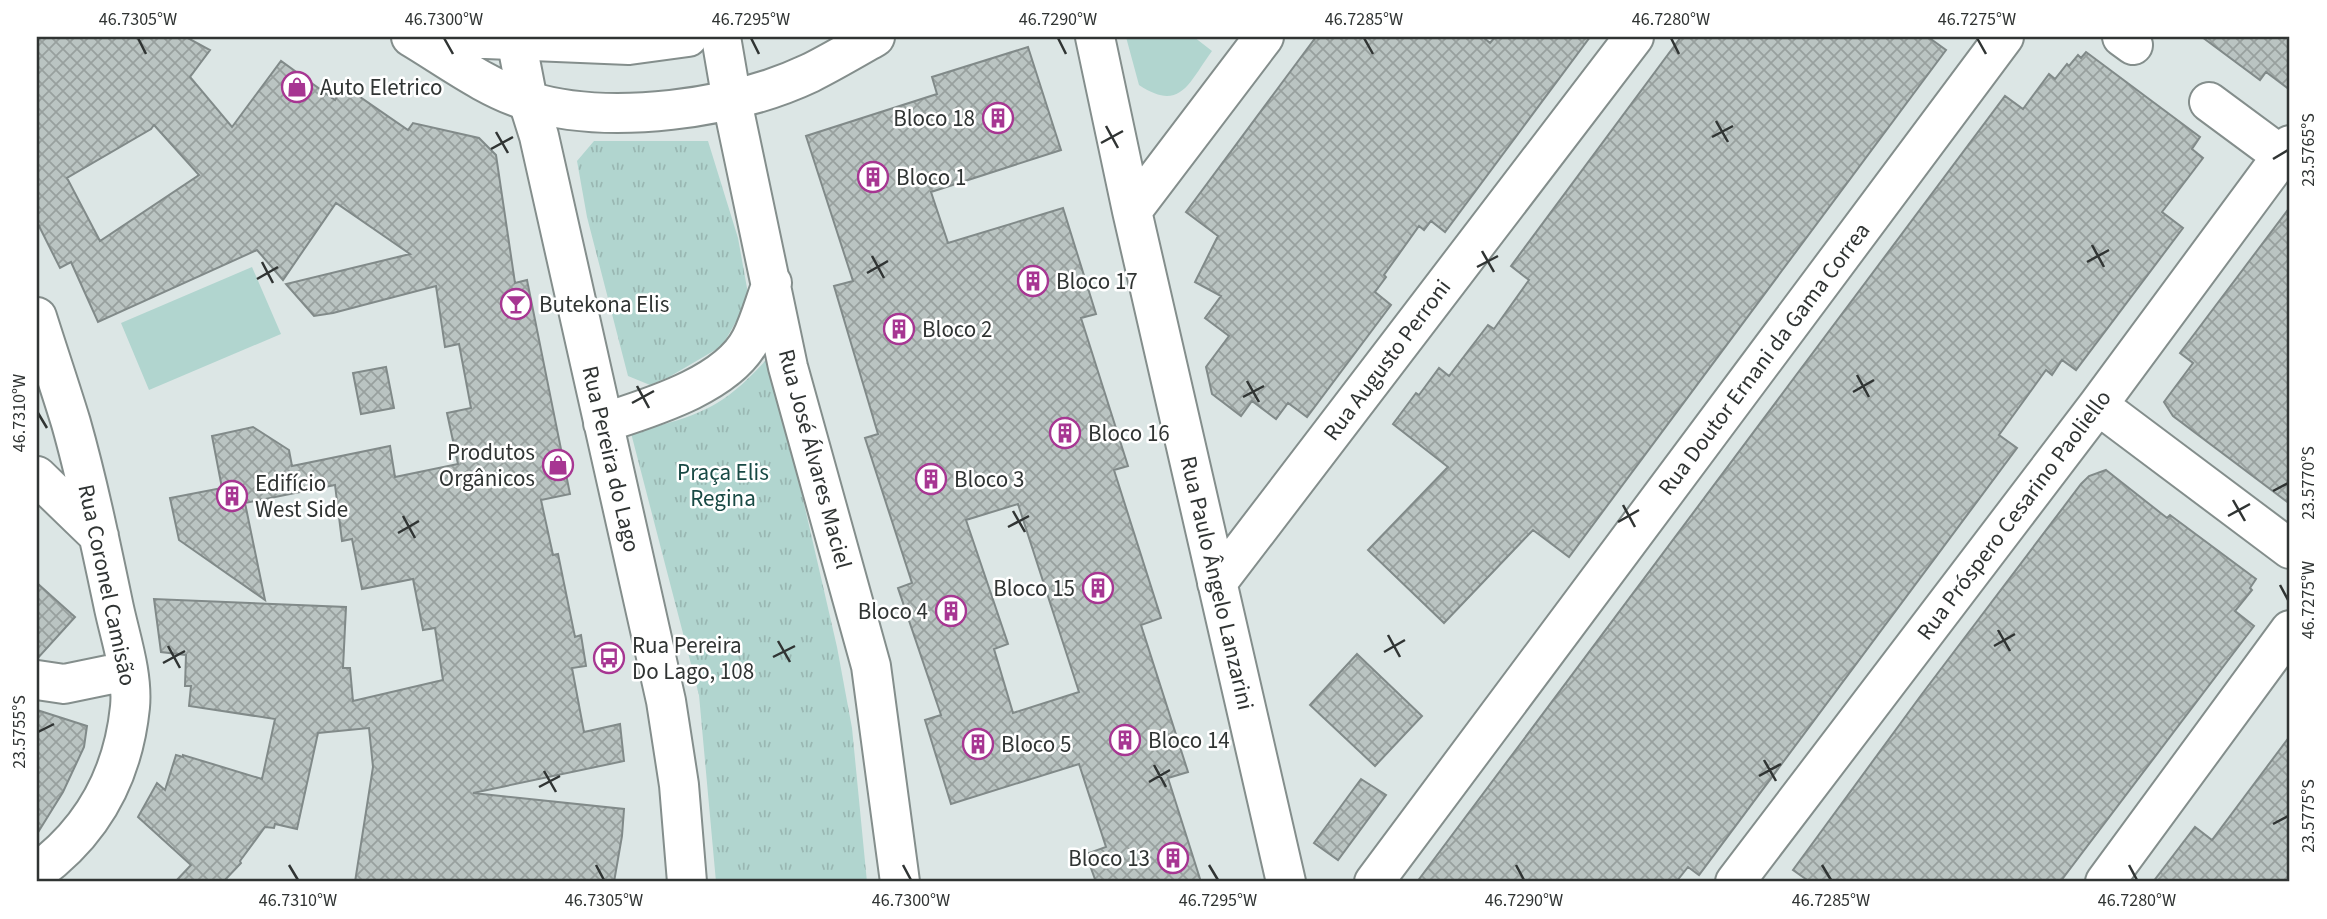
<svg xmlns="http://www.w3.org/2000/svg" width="2327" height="919" viewBox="0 0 2327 919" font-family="'Source Sans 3',sans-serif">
	<defs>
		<pattern id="grass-tufts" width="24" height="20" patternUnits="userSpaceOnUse" patternTransform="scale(1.75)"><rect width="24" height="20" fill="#b1d5cf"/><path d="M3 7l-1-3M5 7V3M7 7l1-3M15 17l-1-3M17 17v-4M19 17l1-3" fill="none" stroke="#99b7b2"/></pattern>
		<pattern id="building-cross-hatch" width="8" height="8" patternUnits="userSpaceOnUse" patternTransform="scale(1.75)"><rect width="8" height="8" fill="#bac4c2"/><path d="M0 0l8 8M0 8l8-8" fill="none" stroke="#98a09e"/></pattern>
	</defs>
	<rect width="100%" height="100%" fill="#dce6e5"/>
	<!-- grass -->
	<path fill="url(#grass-tufts)" d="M 594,141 L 708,141 L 738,238 L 749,299 L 722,346 L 669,377 L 650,385 L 628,376 L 587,217 L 577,161 Z
		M 770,356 L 837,647 L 852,728 L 867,882 L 716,882 L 699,695 L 631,433 C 666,424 706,415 734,391 C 747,381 758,368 770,356 Z"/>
	<!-- garden -->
	<path fill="#b1d5cf" d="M 1126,37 L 1194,37 L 1212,51 C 1189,82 1181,113 1139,85 Z
		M 252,267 L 281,334 L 149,390 L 121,323 Z"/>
	<!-- building -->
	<path fill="url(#building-cross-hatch)" stroke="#818a89" stroke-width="2" fill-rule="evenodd" d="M 37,37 L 186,37 L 210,50 L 190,77 L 232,127 L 281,61 L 335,100 L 344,86 L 408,130 L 413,123 L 479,138 L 496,155 L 515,283 L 527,280 L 570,494 L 541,500 L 553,555 L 558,554 L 575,637 L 581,635 L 586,666 L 572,668 L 584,732 L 620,724 L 624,761 L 473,793 L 624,809 L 622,836 L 614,882 L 355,882 L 373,767 L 369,728 L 318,733 L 297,829 L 275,824 L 274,828 L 265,827 L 240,861 L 241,863 L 223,882 L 175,882 L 191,865 L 138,817 L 157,783 L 165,790 L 176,755 L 183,757 L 183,755 L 262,779 L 275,719 L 189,706 L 191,686 L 185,686 L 186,655 L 161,652 L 154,599 L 346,607 L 343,668 L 350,668 L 353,701 L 443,680 L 435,628 L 423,630 L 413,579 L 362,589 L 352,539 L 342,541 L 335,485 L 245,503 L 265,600 L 179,540 L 170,498 L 222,488 L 212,436 L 253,427 L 289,450 L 292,466 L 390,446 L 395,477 L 458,464 L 447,413 L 471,408 L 459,344 L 445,347 L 436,286 L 333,313 L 314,316 L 286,284 L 410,254 L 336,203 L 283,280 L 257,250 L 98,322 L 71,262 L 60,268 L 37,222 ZM 154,125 L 199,175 L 100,241 L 67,178 L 151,129 Z
		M 1316,37 L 1483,37 L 1490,43 L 1495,37 L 1590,37 L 1445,232 L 1431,221 L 1424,230 L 1419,226 L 1384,275 L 1386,277 L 1375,292 L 1391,305 L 1307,417 L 1288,403 L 1276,419 L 1252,401 L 1241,416 L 1212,394 L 1206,367 L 1229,336 L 1205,318 L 1221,296 L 1195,282 L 1218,236 L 1186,212 Z
		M 1681,37 L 1928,37 L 1946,50 L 1569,557 L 1533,530 L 1444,623 L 1368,550 L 1448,467 L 1393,424 L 1416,393 L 1419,395 L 1439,368 L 1449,376 L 1488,325 L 1494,329 L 1529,280 L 1511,266 Z
		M 2202,37 L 2290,37 L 2290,90 L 2266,72 L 2260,80 Z
		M 1028,47 L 1061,150 L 931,192 L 948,243 L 1063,208 L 1096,314 L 1081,318 L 1128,466 L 1114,470 L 1161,618 L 1141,625 L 1188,772 L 1168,778 L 1201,882 L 1096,882 L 1086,854 L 1106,847 L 1079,764 L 951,804 L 925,720 L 941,715 L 898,588 L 912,583 L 865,438 L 878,434 L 834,286 L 853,281 L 806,136 L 937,94 L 932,77 ZM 1018,504 L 1079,692 L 1013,713 L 994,649 L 1008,644 L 966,520 Z
		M 2086,52 L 2200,137 L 2192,149 L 2203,158 L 2162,212 L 2183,228 L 2076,370 L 2062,360 L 2052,375 L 2046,370 L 1999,435 L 2017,448 L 1699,875 L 1688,867 L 1676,882 L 1417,882 L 2005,96 L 2023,109 L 2049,74 L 2055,79 L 2067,64 L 2069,66 L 2078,55 L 2081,58 Z
		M 2290,207 L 2290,504 L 2173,416 L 2164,402 L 2193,363 L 2180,353 Z
		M 386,367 L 394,408 L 361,414 L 353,373 Z
		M 2106,470 L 2167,518 L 2170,515 L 2256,579 L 2250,588 L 2252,590 L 2235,611 L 2254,626 L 2060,882 L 1810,882 L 1793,870 L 1922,694 L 2081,484 L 2089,476 Z
		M 37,583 L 75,617 L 37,659 Z
		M 1357,654 L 1422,716 L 1375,766 L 1310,705 Z
		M 37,710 L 87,726 L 84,747 L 63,792 L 37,834 Z
		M 2290,736 L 2290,882 L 2153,882 L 2195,827 L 2212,840 Z
		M 1361,779 L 1386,795 L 1338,860 L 1314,843 Z"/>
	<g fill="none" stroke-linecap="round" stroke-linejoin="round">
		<!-- minor casing -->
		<g stroke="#848e8c" stroke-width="42">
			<path id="minor" d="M 721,37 L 732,101 L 788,367 L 871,666 L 900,882
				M 1095,37 L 1132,211 L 1286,882
				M 2122,37 L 2133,45
				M 516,39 L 528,101 L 539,136 L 666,701 L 679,785 L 687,882
				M 2209,102 L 2282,156
				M 1132,211 L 1264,37
				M 37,317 C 48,352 60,387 71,423 C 88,483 101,546 114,608 C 121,640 133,675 130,707 C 123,776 93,831 37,872
				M 2098,405 L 2290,549
				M 603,423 C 649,408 728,385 751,339 C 760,321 765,301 772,283
				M 37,476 L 99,536
				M 1217,583 L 1634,37
				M 37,680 L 64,684 L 127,671
				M 1374,882 L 2004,37
				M 1735,882 L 2098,405 L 2290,145
				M 2105,882 L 2290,630"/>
		</g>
		<!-- major casing -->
		<g stroke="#848e8c" stroke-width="42">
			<path id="major" d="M 411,37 C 448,59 486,88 528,101 C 610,126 734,109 810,73 C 832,62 854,49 875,37
				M 436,37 L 629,45 L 688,37"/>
		</g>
		<!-- minor -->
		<use href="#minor" stroke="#fff" stroke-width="38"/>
		<!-- major -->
		<use href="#major" stroke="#fff" stroke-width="38"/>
	</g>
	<!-- ticks -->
	<path fill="none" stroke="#303433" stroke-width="2.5" d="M 138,38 L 146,54M 444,38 L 453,54M 751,38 L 759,54M 1058,38 L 1066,54M 1364,38 L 1373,54M 1671,38 L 1679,54M 1977,38 L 1986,54M 1716,121 L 1728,142M 1106,126 L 1118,148M 496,132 L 508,153M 1712,137 L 1733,126M 1101,143 L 1123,131M 491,149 L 513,137M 2273,159 L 2288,150M 2092,245 L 2104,267M 1482,251 L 1494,272M 872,256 L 884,278M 262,262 L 273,283M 2087,262 L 2109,250M 1477,267 L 1498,256M 867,273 L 888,261M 257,279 L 278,267M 1857,375 L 1869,397M 1247,381 L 1259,402M 637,386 L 649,408M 1853,392 L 1874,380M 1243,397 L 1264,386M 632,403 L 654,391M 38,413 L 47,428M 2273,491 L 2288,483M 2233,500 L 2245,521M 1623,505 L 1635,527M 1013,511 L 1025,532M 403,516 L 415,538M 2228,516 L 2250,504M 1618,522 L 1639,510M 1008,527 L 1029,516M 398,533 L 419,521M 2280,585 L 2288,600M 1998,630 L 2010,651M 1388,635 L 1400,657M 778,641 L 790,662M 168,646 L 180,668M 1994,646 L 2015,634M 1384,652 L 1405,640M 773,657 L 795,646M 163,663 L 185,651M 38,732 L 54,724M 1764,760 L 1776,781M 1154,765 L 1166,787M 544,771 L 556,792M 1759,776 L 1781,764M 1149,782 L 1170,770M 539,787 L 560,776M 2273,824 L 2288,816M 289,865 L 298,880M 596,865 L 604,880M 903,865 L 911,880M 1209,865 L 1218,880M 1516,865 L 1524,880M 1822,865 L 1831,880M 2129,865 L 2137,880"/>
	<!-- icons -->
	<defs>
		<g id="shop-ring" transform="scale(1.575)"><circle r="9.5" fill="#fff" stroke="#a73692" stroke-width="1.5"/><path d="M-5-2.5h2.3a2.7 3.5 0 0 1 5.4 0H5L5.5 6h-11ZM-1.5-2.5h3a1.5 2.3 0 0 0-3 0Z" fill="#a73692"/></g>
		<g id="building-ring" transform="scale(1.575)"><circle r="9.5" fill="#fff" stroke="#a73692" stroke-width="1.5"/><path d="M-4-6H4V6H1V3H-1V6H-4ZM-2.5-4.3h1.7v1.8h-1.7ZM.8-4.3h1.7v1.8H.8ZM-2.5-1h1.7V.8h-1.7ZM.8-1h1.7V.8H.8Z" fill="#a73692"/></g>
		<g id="bar-ring" transform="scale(1.575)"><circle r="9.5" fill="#fff" stroke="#a73692" stroke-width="1.5"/><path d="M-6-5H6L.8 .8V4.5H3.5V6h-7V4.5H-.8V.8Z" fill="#a73692"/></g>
		<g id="bus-ring" transform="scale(1.575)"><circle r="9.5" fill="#fff" stroke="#a73692" stroke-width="1.5"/><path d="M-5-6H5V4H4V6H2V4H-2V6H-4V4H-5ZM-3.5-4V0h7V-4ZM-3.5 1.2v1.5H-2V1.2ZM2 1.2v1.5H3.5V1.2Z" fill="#a73692"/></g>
	</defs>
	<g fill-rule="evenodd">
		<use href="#shop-ring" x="297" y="87"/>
		<use href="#building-ring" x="998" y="118"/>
		<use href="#building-ring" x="873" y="177"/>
		<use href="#building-ring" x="1033" y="281"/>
		<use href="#bar-ring" x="516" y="304"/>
		<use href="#building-ring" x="899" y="329"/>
		<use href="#building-ring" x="1065" y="433"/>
		<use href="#shop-ring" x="558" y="465"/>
		<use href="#building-ring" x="931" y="479"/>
		<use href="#building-ring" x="232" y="496"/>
		<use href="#building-ring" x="1098" y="588"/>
		<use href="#building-ring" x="951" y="611"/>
		<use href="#bus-ring" x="609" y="658"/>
		<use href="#building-ring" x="1125" y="740"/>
		<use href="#building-ring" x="978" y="744"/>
		<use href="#building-ring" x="1173" y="858"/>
	</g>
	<g text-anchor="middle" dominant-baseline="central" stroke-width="5" stroke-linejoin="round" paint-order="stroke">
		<!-- poi labels -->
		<g font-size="23" fill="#303433" stroke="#fff" text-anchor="start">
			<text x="320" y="87">Auto Eletrico</text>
			<text x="975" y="118" text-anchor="end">Bloco 18</text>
			<text x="896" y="177">Bloco 1</text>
			<text x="1056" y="281">Bloco 17</text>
			<text x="539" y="304">Butekona Elis</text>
			<text x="922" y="329">Bloco 2</text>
			<text x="1088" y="433">Bloco 16</text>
			<text x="535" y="452" text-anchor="end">Produtos<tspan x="535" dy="26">Orgânicos</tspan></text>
			<text x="954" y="479">Bloco 3</text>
			<text x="255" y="483">Edifício<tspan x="255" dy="26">West Side</tspan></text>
			<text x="1075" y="588" text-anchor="end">Bloco 15</text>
			<text x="928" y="611" text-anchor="end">Bloco 4</text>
			<text x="632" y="645">Rua Pereira<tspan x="632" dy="26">Do Lago, 108</tspan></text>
			<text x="1148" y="740">Bloco 14</text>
			<text x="1001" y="744">Bloco 5</text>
			<text x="1150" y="858" text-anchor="end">Bloco 13</text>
		</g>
		<!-- street labels -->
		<g font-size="23" fill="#303433" stroke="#fff">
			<text transform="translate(1764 359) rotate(-53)">Rua Doutor Ernani da Gama Correa</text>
			<text transform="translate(1387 360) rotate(-53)">Rua Augusto Perroni</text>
			<text transform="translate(611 459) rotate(77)">Rua Pereira do Lago</text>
			<text transform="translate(815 459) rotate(75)">Rua José Álvares Maciel</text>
			<text transform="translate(2014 515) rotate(-53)">Rua Próspero Cesarino Paoliello</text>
			<text transform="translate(1217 583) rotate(77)">Rua Paulo Ângelo Lanzarini</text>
			<text transform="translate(107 585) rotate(78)">Rua Coronel Camisão</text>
		</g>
		<!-- park labels -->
		<g font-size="23" fill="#184944" stroke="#fff">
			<text x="723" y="472">Praça Elis<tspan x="723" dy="26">Regina</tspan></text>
		</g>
	</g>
	<!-- border -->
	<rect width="2327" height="919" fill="none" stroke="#ffffff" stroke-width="77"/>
	<rect x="38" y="38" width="2250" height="842" fill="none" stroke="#303433" stroke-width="2.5"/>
	<g font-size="18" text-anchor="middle" fill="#303433">
		<text x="138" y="25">46.7305°W</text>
		<text x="444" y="25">46.7300°W</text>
		<text x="751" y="25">46.7295°W</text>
		<text x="1058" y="25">46.7290°W</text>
		<text x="1364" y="25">46.7285°W</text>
		<text x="1671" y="25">46.7280°W</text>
		<text x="1977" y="25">46.7275°W</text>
		<text transform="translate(2308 150) rotate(-90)" y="6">23.5765°S</text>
		<text transform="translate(19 413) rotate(-90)" y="6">46.7310°W</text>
		<text transform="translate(2308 483) rotate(-90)" y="6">23.5770°S</text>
		<text transform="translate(2308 600) rotate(-90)" y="6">46.7275°W</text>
		<text transform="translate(19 732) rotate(-90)" y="6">23.5755°S</text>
		<text transform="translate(2308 816) rotate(-90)" y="6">23.5775°S</text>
		<text x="298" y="906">46.7310°W</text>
		<text x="604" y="906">46.7305°W</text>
		<text x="911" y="906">46.7300°W</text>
		<text x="1218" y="906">46.7295°W</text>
		<text x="1524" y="906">46.7290°W</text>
		<text x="1831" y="906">46.7285°W</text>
		<text x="2137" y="906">46.7280°W</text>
	</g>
</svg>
